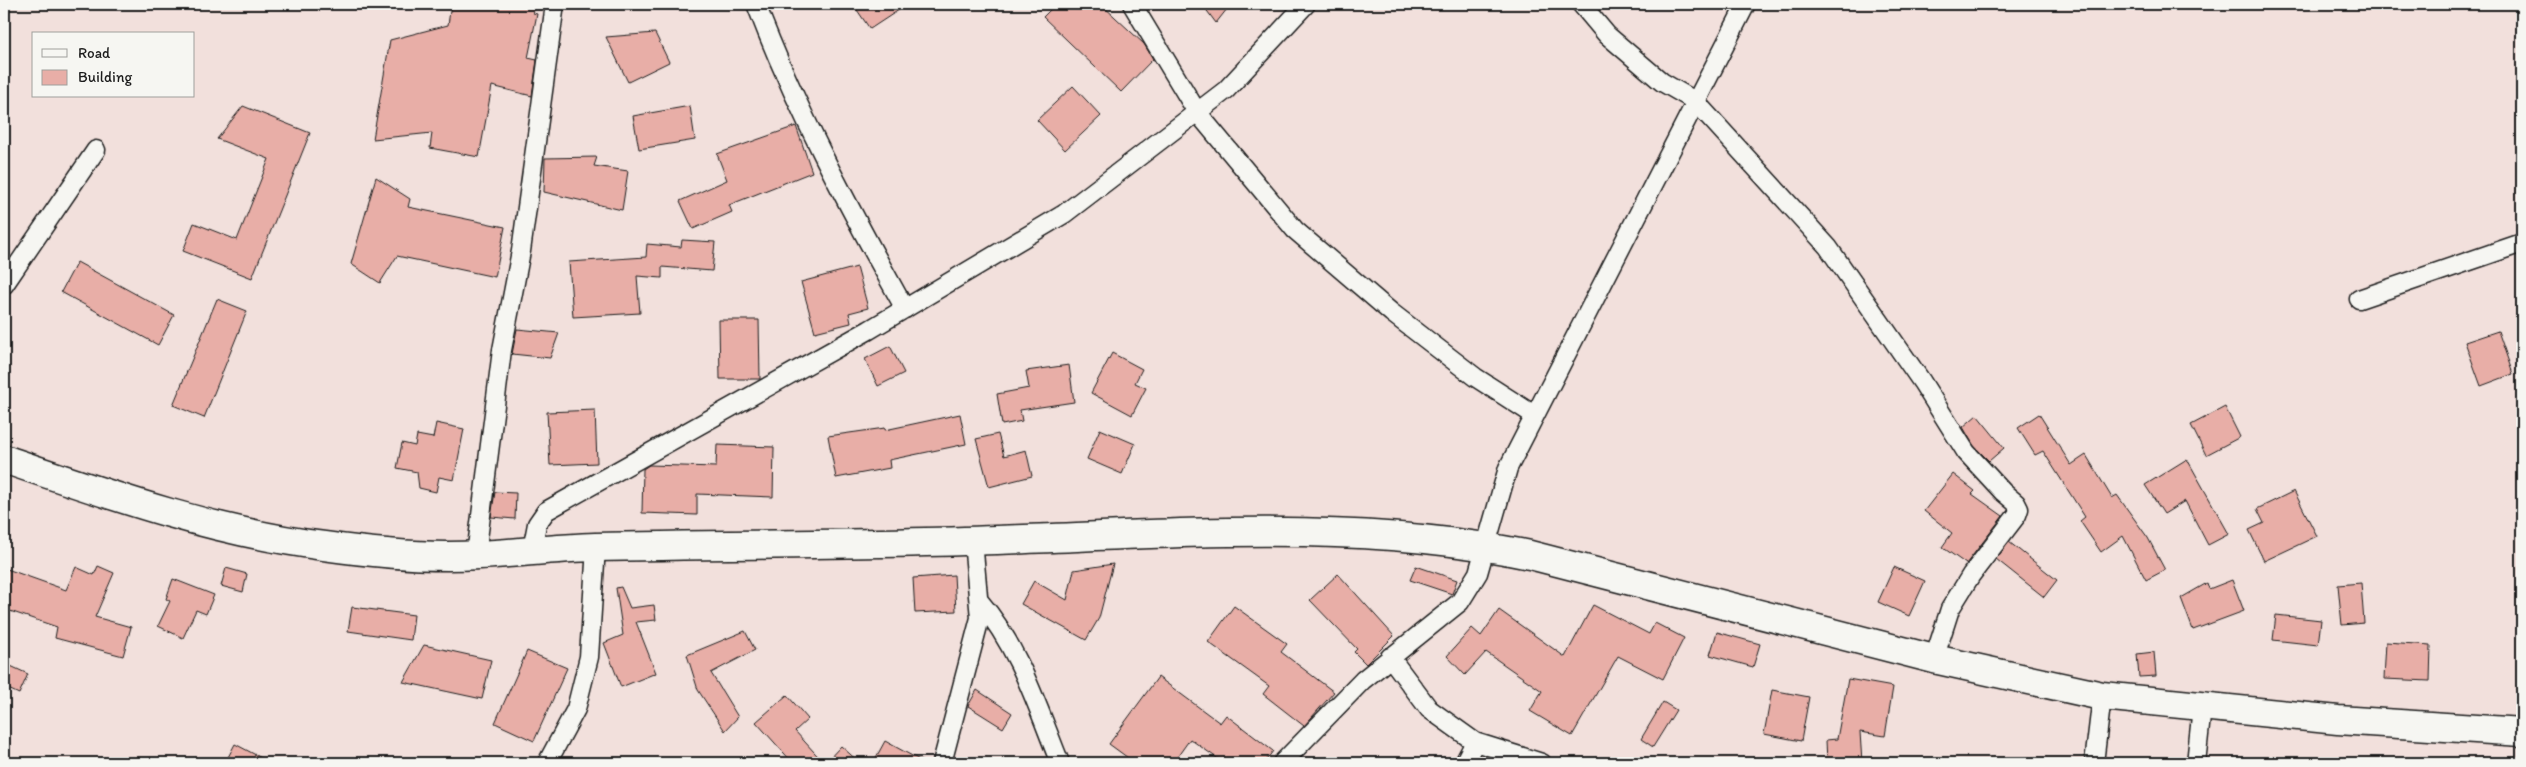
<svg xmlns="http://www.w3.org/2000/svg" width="2526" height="767" viewBox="0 0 2526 767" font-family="Itim,sans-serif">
	<rect width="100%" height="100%" fill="#f2e0dc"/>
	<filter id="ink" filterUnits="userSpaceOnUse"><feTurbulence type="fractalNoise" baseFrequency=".02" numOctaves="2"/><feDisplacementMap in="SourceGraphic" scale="10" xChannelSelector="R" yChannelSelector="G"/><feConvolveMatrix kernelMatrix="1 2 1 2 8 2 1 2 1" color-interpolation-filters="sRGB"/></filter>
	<g filter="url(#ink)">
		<!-- building -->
		<path fill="#e8aea7" stroke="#1c1c1c" d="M 451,4 L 536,4 L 533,13 L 537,14 L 528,58 L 537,60 L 532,96 L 492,86 L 479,157 L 430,148 L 432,133 L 373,139 L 390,40 L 448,25 Z
			M 853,4 L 908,4 L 870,29 Z
			M 1056,4 L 1101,4 L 1144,44 L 1153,59 L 1121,92 L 1043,17 Z
			M 1202,4 L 1231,4 L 1216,23 Z
			M 655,33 L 669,62 L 628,82 L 606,37 Z
			M 1073,86 L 1101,116 L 1065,150 L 1037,120 Z
			M 243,106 L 310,133 L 252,278 L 183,251 L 194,223 L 237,240 L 269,159 L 217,139 Z
			M 690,106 L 695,140 L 639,149 L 633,116 Z
			M 796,126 L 812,172 L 729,205 L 732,212 L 693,229 L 680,201 L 727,180 L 717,154 Z
			M 597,157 L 594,166 L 628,171 L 622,210 L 544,192 L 545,158 Z
			M 376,177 L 410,199 L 408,207 L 505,227 L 495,277 L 397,256 L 380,283 L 351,264 Z
			M 682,240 L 715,242 L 712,271 L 662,267 L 662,278 L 637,276 L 640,313 L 573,317 L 569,262 L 646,257 L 647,244 L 681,247 Z
			M 77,262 L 174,315 L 158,345 L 61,292 Z
			M 857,267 L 868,308 L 849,313 L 851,323 L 815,332 L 801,282 Z
			M 217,299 L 247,311 L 204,418 L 173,405 Z
			M 719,320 L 759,320 L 760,379 L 720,379 Z
			M 517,329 L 559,333 L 550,358 L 512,354 Z
			M 2498,331 L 2513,374 L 2481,386 L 2465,342 Z
			M 890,346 L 904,373 L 878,386 L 865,359 Z
			M 1112,353 L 1142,369 L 1135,383 L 1146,388 L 1132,415 L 1091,393 Z
			M 1069,365 L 1074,402 L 1020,410 L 1022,421 L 1002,425 L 997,394 L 1029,388 L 1026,371 Z
			M 2225,407 L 2240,437 L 2206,455 L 2191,425 Z
			M 595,410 L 597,463 L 550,465 L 547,412 Z
			M 960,414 L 966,444 L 889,460 L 890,468 L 836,478 L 828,436 L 885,428 L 885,430 Z
			M 2039,414 L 2071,465 L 2086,455 L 2112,498 L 2117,495 L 2148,538 L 2165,570 L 2146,580 L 2123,536 L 2101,552 L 2080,521 L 2085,517 L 2043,451 L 2035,455 L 2018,428 Z
			M 1977,415 L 2004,448 L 1989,461 L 1974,446 L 1963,427 Z
			M 436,423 L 464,429 L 454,480 L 439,477 L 436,492 L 419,488 L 417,472 L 397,468 L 402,443 L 415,446 L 417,435 L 433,438 Z
			M 1100,429 L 1135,444 L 1122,474 L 1087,459 Z
			M 998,434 L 1004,456 L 1026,450 L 1032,476 L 989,487 L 976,439 Z
			M 717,445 L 774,447 L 773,497 L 697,494 L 697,515 L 642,513 L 643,469 L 649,465 L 716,467 Z
			M 2187,459 L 2229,534 L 2208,545 L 2185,501 L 2164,514 L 2145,485 Z
			M 1953,474 L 1975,491 L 1972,494 L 2003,516 L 1966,564 L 1942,547 L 1952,533 L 1924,511 Z
			M 2294,491 L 2317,536 L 2264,561 L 2249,530 L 2264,523 L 2257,509 Z
			M 495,492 L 516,493 L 515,519 L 491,517 Z
			M 2009,542 L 2057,580 L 2044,597 L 1996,559 Z
			M 1113,564 L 1099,618 L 1086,640 L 1021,604 L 1034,581 L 1067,600 L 1074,570 Z
			M 98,566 L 114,573 L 95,617 L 131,627 L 123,656 L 55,638 L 57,627 L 4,609 L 4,568 L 66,590 L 76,567 L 94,575 Z
			M 1416,566 L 1457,580 L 1452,594 L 1410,580 Z
			M 1894,567 L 1925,581 L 1909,616 L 1878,602 Z
			M 226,568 L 247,574 L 243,592 L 221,586 Z
			M 1338,574 L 1394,636 L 1366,664 L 1354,652 L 1357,649 L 1310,600 Z
			M 954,575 L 956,611 L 915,613 L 913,578 Z
			M 173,579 L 214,595 L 206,614 L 196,610 L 183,638 L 158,626 L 170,601 L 166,599 Z
			M 2232,580 L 2244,611 L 2193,630 L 2181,598 L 2207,583 L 2209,589 Z
			M 2361,583 L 2364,623 L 2342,625 L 2338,585 Z
			M 621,587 L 630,608 L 654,605 L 656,620 L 636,622 L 656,673 L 621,687 L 604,643 L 623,635 L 616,588 Z
			M 1593,605 L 1649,634 L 1655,623 L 1684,638 L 1663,679 L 1618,656 L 1572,736 L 1530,711 L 1542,691 L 1486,652 L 1465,675 L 1447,656 L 1472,628 L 1481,636 L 1499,610 L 1565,657 Z
			M 1234,606 L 1287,644 L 1281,652 L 1334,692 L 1304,726 L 1263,694 L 1269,686 L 1208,642 Z
			M 352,607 L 414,615 L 411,640 L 348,631 Z
			M 2276,615 L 2321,620 L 2318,645 L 2273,640 Z
			M 745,631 L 755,650 L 711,673 L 738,717 L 725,731 L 698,690 L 687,655 Z
			M 1717,632 L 1760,644 L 1753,667 L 1710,655 Z
			M 2386,642 L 2431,645 L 2430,681 L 2384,679 Z
			M 424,645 L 491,660 L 482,699 L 403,682 Z
			M 527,651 L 567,668 L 534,741 L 495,723 Z
			M 2154,652 L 2156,676 L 2139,677 L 2137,654 Z
			M 4,663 L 28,674 L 19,694 L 4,687 Z
			M 1158,677 L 1220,723 L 1226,715 L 1273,751 L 1264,763 L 1224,763 L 1190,739 L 1173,763 L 1135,763 L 1109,744 Z
			M 1848,679 L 1893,687 L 1885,736 L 1860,732 L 1862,763 L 1827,763 L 1826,740 L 1837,739 Z
			M 977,690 L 1012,713 L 1003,728 L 968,706 Z
			M 1772,690 L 1809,697 L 1801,741 L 1764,734 Z
			M 787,695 L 808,719 L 795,731 L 824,763 L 793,763 L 756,722 Z
			M 1663,702 L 1676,710 L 1653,747 L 1641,739 Z
			M 885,741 L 925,763 L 873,763 Z
			M 235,744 L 271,763 L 225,763 Z
			M 841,746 L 860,763 L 825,763 Z"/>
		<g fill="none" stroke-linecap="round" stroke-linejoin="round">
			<!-- street casing -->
			<g stroke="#1c1c1c" stroke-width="21">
				<path id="street" d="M 756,4 C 796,109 850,210 905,309
					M 1132,4 L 1197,112 L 1295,230 L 1392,313 L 1475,377 L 1534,415
					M 1581,4 L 1607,35 L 1662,82 L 1695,101 L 1828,247 L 1922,382 L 1966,452 L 2003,492 L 2016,503 L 2019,509 L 2017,515 L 1971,575 L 1950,609 L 1934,659
					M 4,285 L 96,150
					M 2359,299 L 2522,243
					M 532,550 L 537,524 L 546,511 L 869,330 L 1064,214 L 1226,90 L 1306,4
					M 476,555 L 502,350 L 521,251 L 555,4
					M 980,602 C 1019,647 1038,709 1060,763
					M 1390,657 L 1429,709 L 1475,742 L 1542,763
					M 547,763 L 576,709 L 589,657 L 596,547
					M 942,763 L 980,618 L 973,541
					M 1282,763 L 1363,680 L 1460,602 L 1478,573 L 1508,468 L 1746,4
					M 1464,763 L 1475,742
					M 2094,763 L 2102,696
					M 2196,763 L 2202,707"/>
			</g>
			<!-- primary casing -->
			<g stroke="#1c1c1c" stroke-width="31">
				<path id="primary" d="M 4,459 C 109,495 214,532 324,546 C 373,553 430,558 479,555 C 518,553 556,548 595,547 C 729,544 863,545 997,540 C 1175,534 1355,519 1530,555 L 1934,659 L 2102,696 L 2338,720 L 2522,732"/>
			</g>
			<!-- street -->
			<use href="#street" stroke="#f6f6f2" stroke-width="18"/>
			<!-- primary -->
			<use href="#primary" stroke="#f6f6f2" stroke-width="28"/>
		</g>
	</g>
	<!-- margin -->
	<rect width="2526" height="767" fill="none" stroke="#f6f6f2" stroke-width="20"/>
	<rect x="10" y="10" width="2506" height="747" fill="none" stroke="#1c1c1c" stroke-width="2" filter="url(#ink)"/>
	<!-- legend -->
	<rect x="32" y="32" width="162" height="65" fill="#f6f6f2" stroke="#9f9f9c"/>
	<rect x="42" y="49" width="25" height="8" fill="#f6f6f2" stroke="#9f9f9c"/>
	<text x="78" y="58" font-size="15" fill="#1c1c1c">Road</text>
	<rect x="42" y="70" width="25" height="15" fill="#e8aea7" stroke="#9f9f9c"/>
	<text x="78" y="82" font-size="15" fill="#1c1c1c">Building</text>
</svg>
